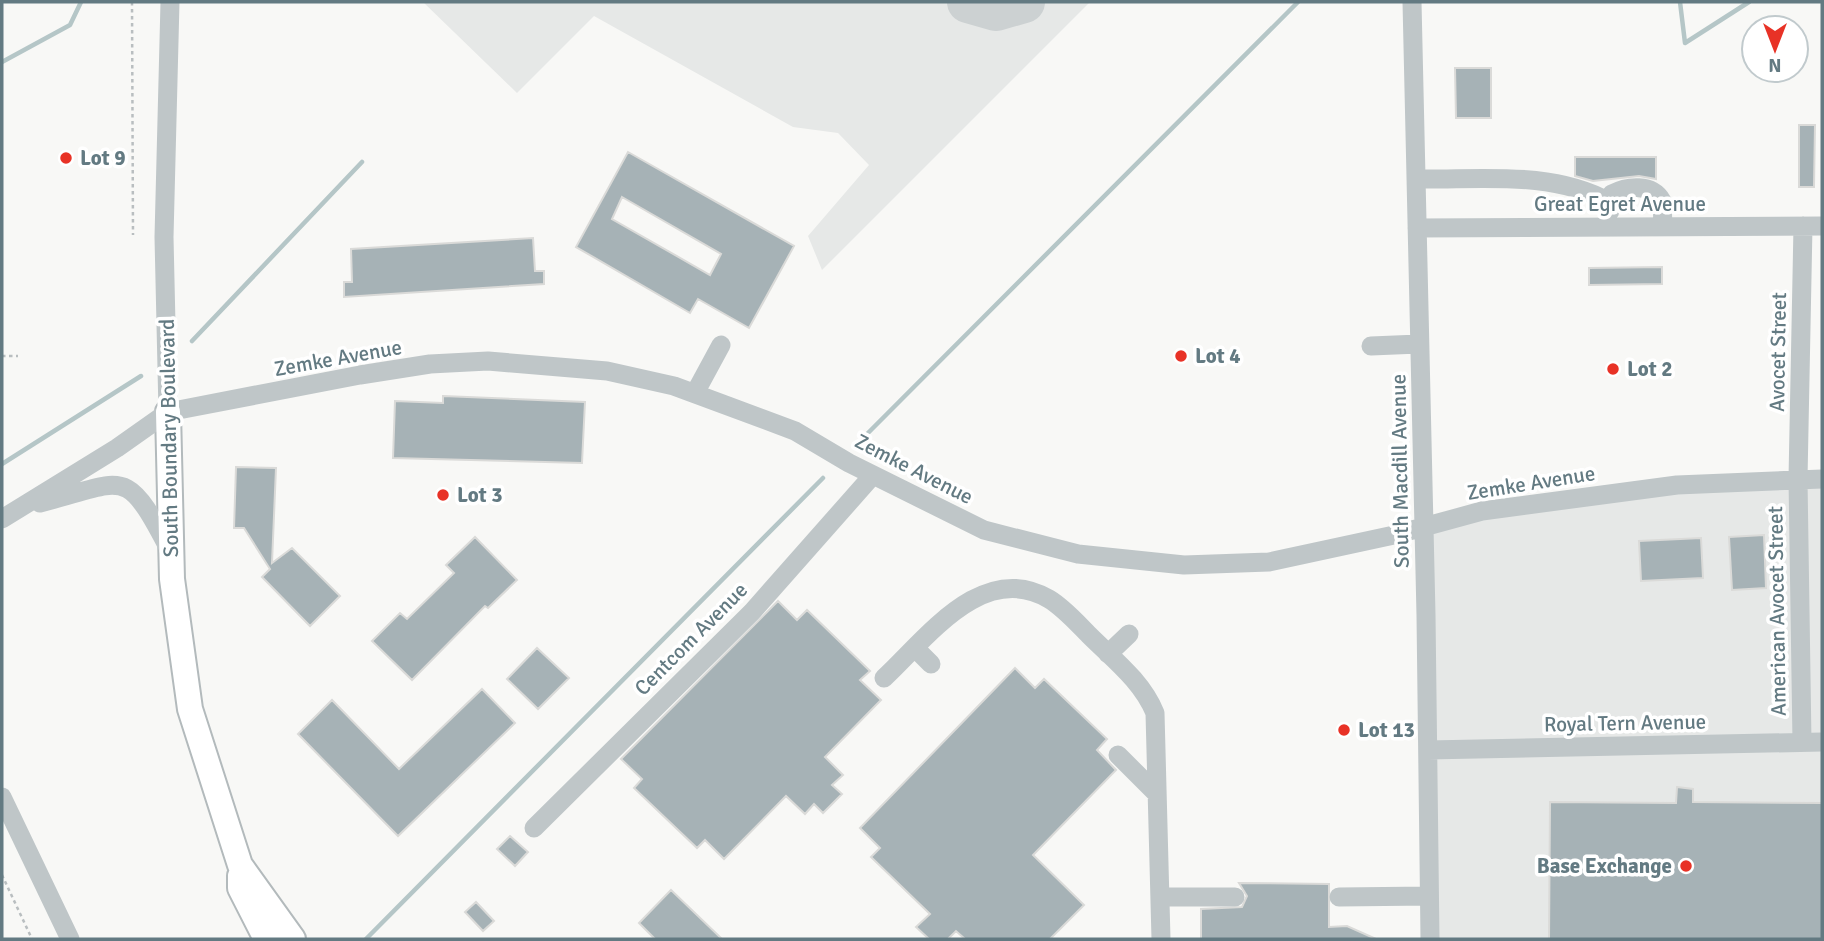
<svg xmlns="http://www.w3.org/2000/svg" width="1824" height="941" viewBox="0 0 1824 941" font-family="Signika,sans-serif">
	<rect width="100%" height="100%" fill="#f8f8f6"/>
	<!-- built -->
	<path fill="#e6e8e7" d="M 423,2 L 1090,2 L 822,270 L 808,236 L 869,165 L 838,133 L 793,127 L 594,16 L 517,93 Z
		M 1822,479 L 1822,939 L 1430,939 L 1423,528 L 1482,511 Z"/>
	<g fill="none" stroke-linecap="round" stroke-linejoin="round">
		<!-- stream -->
		<path stroke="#b5c6c7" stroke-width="4.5" d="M 1680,2 L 1685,43 L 1749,2
			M 2,62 L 70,25 L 81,2
			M 192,341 L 362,162
			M 864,437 L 1298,2
			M 2,464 L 141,376
			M 366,939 L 823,478"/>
		<!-- taxiway -->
		<path stroke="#ccd1d2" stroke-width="42" d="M 968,2 L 996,10 L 1024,2"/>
	</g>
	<!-- building -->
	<path fill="#a6b2b6" stroke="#dadad8" stroke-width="2" fill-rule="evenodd" d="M 1455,68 L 1491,68 L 1491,118 L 1456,118 Z
		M 1799,125 L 1815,125 L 1814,187 L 1799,187 Z
		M 628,152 L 794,246 L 749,328 L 698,299 L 690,313 L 576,247 ZM 622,197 L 721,254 L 710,275 L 612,219 Z
		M 1575,157 L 1656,157 L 1656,179 L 1639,176 L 1593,181 L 1575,176 Z
		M 533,238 L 535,271 L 544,271 L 544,284 L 344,297 L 344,282 L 352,282 L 351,249 Z
		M 1662,267 L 1662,284 L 1589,285 L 1589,268 Z
		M 443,396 L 585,402 L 582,463 L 393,458 L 395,401 L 443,403 Z
		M 236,467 L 276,468 L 272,563 L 292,548 L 340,596 L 310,626 L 262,577 L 270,569 L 244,528 L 234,528 Z
		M 1764,535 L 1766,588 L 1732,590 L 1729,537 Z
		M 475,537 L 517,580 L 488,608 L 485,606 L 412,680 L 372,641 L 400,613 L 407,619 L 454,573 L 446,565 Z
		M 1701,538 L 1703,578 L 1641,581 L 1639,541 Z
		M 778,601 L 797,620 L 807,610 L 870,671 L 860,680 L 881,700 L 825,757 L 843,775 L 832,785 L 842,794 L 823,813 L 814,804 L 805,814 L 786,796 L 724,859 L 705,840 L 697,848 L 634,788 L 642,779 L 621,759 Z
		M 537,648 L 569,678 L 538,709 L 507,679 Z
		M 1015,668 L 1035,688 L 1044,679 L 1107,739 L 1097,750 L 1116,770 L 1033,855 L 1084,905 L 1050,939 L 965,939 L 956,931 L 948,939 L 929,939 L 916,927 L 930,914 L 871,857 L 880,848 L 860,828 Z
		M 482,689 L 515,723 L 398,836 L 298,734 L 332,700 L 399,769 Z
		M 1677,787 L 1693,789 L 1693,802 L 1822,803 L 1822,939 L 1549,939 L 1550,802 L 1676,803 Z
		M 510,836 L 528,852 L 515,866 L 497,849 Z
		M 1239,883 L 1329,884 L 1329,927 L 1347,926 L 1376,939 L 1201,939 L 1201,909 L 1242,907 L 1247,896 Z
		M 671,890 L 722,939 L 655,939 L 639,923 Z
		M 476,902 L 494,921 L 483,931 L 465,912 Z"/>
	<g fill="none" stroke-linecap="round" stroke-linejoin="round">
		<!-- major casing -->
		<g stroke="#b3babc" stroke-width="28">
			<path id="major" d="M 168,412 L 172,579 L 190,709 L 240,865 L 293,939
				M 240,876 L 240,888 L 266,939"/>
		</g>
		<!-- path -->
		<path stroke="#b9bec0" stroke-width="2.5" stroke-dasharray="3.5 3.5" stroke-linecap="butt" d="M 132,2 L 133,235
			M 2,356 L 18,356
			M 2,875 L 32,939"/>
		<!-- minor -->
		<path stroke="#bfc6c8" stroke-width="19" d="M 1412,2 L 1426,615 L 1430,939
			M 1416,179 C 1480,180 1552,170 1609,202
			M 1610,211 L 1612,194 C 1627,186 1652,183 1662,201 L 1663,227
			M 1417,228 L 1822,226
			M 1371,346 L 1419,344
			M 695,393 L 721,345
			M 168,412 L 164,237 L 170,2
			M 40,503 C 126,481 125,464 170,551
			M 2,519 L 117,448 L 168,412 L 360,375 L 430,364 L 488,361 L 607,371 L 674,386 L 795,431 L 849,463 L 984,530 L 1078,554 L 1184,565 L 1269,562 L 1394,535 L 1482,511 L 1677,485 L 1822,479
			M 916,649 L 931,664
			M 1108,654 L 1129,634
			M 884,678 C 927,638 983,560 1049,599 C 1064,608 1077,623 1089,635 C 1113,659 1142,681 1155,713 L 1161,939
			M 1802,742 L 1798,479 L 1803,226
			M 1428,750 L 1822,742
			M 1118,755 L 1156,793
			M 2,797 L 70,939
			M 534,828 L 752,612 L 873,475
			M 1161,897 L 1235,897
			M 1339,897 L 1429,896"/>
		<!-- major -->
		<use href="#major" stroke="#fff" stroke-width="24"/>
	</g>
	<!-- markers -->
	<g fill="#e83226" stroke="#fff" stroke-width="2.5">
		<circle cx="66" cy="158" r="7"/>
		<circle cx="1181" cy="356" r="7"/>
		<circle cx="1613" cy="369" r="7"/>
		<circle cx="443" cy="495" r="7"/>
		<circle cx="1344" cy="730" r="7"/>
		<circle cx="1686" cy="866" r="7"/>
	</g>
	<g text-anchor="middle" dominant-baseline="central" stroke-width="7" stroke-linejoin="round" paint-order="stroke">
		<!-- poi labels -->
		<g font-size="21" font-weight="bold" fill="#637a82" stroke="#fff" text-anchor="start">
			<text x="80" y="158">Lot 9</text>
			<text x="1195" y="356">Lot 4</text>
			<text x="1627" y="369">Lot 2</text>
			<text x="457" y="495">Lot 3</text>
			<text x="1358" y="730">Lot 13</text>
			<text x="1672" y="866" text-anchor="end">Base Exchange</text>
		</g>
		<!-- street labels -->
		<g font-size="21" fill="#637a82" stroke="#fff">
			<text x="1620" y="204">Great Egret Avenue</text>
			<text transform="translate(1778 352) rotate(-89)">Avocet Street</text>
			<text transform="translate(338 358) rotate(-10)">Zemke Avenue</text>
			<text transform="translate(169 438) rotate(-91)">South Boundary Boulevard</text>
			<text transform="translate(914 469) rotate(27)">Zemke Avenue</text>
			<text transform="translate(1400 471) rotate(-91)">South Macdill Avenue</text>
			<text transform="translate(1531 483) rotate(-9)">Zemke Avenue</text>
			<text transform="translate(1777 611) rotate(-91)">American Avocet Street</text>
			<text transform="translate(691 639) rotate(-45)">Centcom Avenue</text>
			<text transform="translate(1625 723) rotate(-1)">Royal Tern Avenue</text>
		</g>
	</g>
	<!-- border -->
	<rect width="1824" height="941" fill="none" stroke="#637a82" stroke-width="7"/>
	<!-- north arrow -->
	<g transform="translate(1775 49) rotate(180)"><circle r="33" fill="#ffffff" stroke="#c1cacd" stroke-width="2"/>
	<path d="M0-5L12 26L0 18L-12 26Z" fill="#e83226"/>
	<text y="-10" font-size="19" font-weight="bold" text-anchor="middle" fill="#637a82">N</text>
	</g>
</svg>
